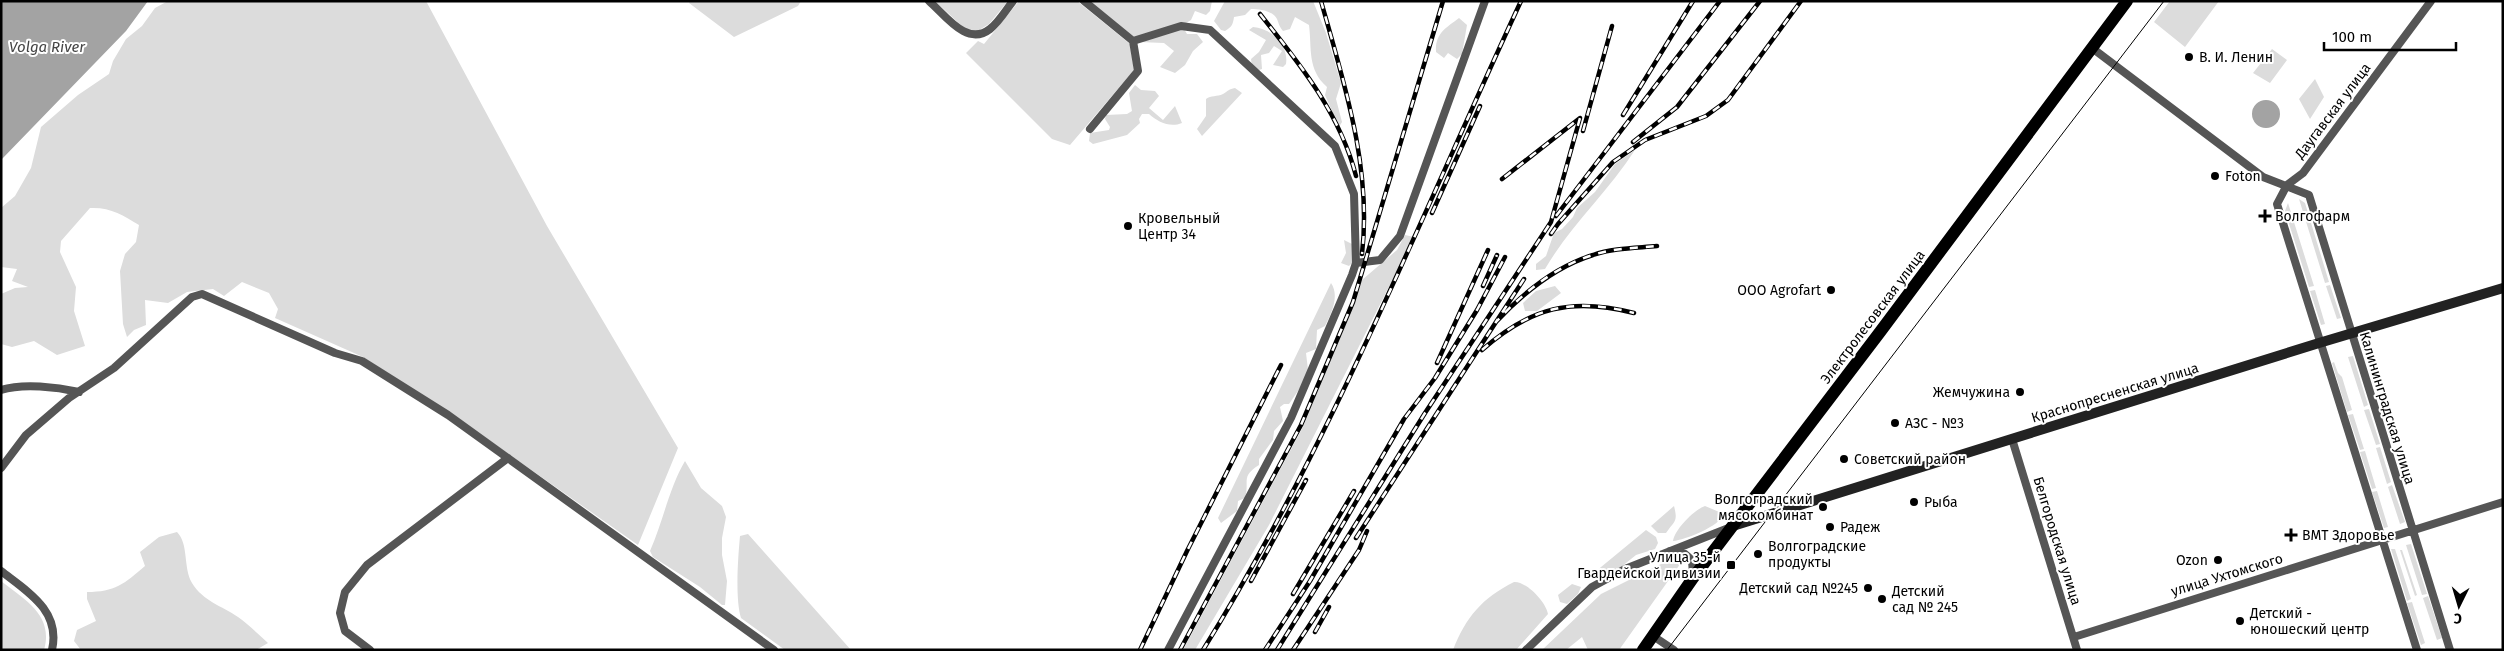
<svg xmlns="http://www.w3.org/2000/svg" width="2504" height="651" viewBox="0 0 2504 651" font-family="'Fira Sans',sans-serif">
	<rect width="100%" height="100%" fill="#fff"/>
	<!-- green -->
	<path fill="#dcdcdc" d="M 168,1 L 426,1 L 547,226 L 678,448 L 638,545 L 456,417 L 363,357 L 275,318 L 278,309 L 269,293 L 242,282 L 224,296 L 213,289 L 187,292 L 168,303 L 145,300 L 146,325 L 134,330 L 127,337 L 123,324 L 120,271 L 125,254 L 136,242 L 139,225 C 123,215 110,207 90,208 L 61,241 L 60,252 L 76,287 L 74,311 L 85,346 L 57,355 L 34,341 L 12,347 L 1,344 L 1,294 L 15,288 L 28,287 L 12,281 L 17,269 L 1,267 L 1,208 L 15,196 L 31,168 L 41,127 L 78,95 L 109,74 L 113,61 L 126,39 L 142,26 L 155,8 Z
		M 690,1 L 801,1 L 798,6 L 734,37 L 689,3 Z
		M 935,1 L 1008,1 L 989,24 L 976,32 L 964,28 Z
		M 1019,1 L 1077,1 L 1130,44 L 1134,70 L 1070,145 L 1052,139 L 966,53 L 978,41 L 984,44 Z
		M 1087,1 L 1212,1 L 1210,11 L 1206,15 L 1195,11 L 1191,20 L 1186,23 L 1184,29 L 1187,34 L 1197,34 L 1203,42 L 1193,51 L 1185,65 L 1175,73 L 1160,67 L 1174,51 L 1164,43 L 1139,42 Z
		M 1225,1 L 1313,1 L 1326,33 L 1341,83 L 1336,99 L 1342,122 L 1339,127 L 1325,95 L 1327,87 C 1307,69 1312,49 1309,25 L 1295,17 L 1290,29 L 1283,31 C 1279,26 1279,24 1277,19 C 1273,11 1260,9 1251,9 L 1245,15 L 1234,17 C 1233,24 1232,27 1225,31 L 1221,30 L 1214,21 Z
		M 2170,1 L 2219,1 L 2185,47 L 2154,22 Z
		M 1459,18 L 1467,25 L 1462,54 L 1457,59 L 1448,53 L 1444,58 L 1436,52 C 1435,33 1446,28 1459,18 Z
		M 1253,27 C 1271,28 1289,45 1286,64 L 1283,67 L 1273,65 L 1282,51 L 1274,46 L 1269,53 L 1261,55 L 1262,69 L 1259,70 L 1252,66 L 1251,59 L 1259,52 L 1266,40 L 1249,30 Z
		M 2272,49 L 2287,60 L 2270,83 L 2253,73 Z
		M 2315,79 L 2324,97 L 2310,119 L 2299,99 Z
		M 1135,85 L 1141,90 L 1155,91 L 1159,96 L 1149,108 L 1163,120 L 1175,106 L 1182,123 C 1170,128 1158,122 1149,114 L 1142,114 L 1139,119 L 1140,123 L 1127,135 L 1093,144 L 1089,141 L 1090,133 L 1109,130 L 1110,127 L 1105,119 L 1106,115 L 1127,114 L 1132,111 L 1129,93 Z
		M 1235,88 L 1242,93 L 1202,136 L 1197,129 L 1206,116 L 1206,99 C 1211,95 1217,97 1223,94 C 1228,91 1229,89 1235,88 Z
		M 1635,150 C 1608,192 1570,226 1545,269 L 1536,270 L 1536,264 L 1546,256 L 1554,233 L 1562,229 L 1573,217 L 1577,208 L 1595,192 L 1615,164 Z
		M 2299,199 L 2305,203 L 2329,282 L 2325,283 Z
		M 2288,203 L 2314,286 L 2309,287 L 2285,211 Z
		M 1405,235 L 1414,237 L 1269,525 L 1195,650 L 1183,650 L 1303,427 L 1362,280 L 1397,250 Z
		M 1344,240 L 1352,244 L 1353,262 L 1349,266 L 1341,263 L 1346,253 Z
		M 1331,283 C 1340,296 1331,314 1325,326 L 1317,330 L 1316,349 L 1306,353 L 1308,370 L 1300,388 L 1289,404 L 1284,404 L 1280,407 L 1283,421 L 1274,431 L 1273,440 L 1259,459 L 1259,465 C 1240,477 1250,481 1245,498 L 1238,501 L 1237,511 L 1221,523 L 1218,518 Z
		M 2330,285 L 2341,318 L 2337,319 L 2326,286 Z
		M 1555,286 L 1561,293 L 1537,311 L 1525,311 L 1523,303 L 1536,291 Z
		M 2315,290 L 2325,324 L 2321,325 L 2310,291 Z
		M 2353,356 L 2368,405 L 2364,407 L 2348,357 Z
		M 2334,362 L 2338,373 L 2342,377 L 2352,410 L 2347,412 L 2332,363 Z
		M 2369,409 L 2380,444 L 2376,445 L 2364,410 Z
		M 2353,414 L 2364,449 L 2360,450 L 2348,415 Z
		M 2380,447 L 2391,482 L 2387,484 L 2376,448 Z
		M 2365,451 L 2376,488 L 2372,489 L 2360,452 Z
		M 685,461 L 701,488 L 722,506 L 726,517 L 722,538 L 722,555 L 727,581 L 725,605 L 722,605 L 700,587 L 653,557 L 650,551 C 663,522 669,488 685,461 Z
		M 2392,485 L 2405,522 L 2400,524 L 2388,487 Z
		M 2377,491 L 2388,527 L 2384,528 L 2372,492 Z
		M 1674,506 C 1678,522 1675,520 1666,533 L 1658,533 L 1651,526 Z
		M 1705,506 L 1724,514 C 1720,526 1685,540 1673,541 C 1675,529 1694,510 1705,506 Z
		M 1646,530 L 1656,537 L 1658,543 L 1655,549 L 1636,555 L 1621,567 L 1607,572 L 1598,580 L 1595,572 Z
		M 177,532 C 189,544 183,568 192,583 C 203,601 222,606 238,617 C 249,625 258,634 268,643 L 256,650 L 81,650 L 74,641 L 77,630 L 96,621 L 87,599 L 87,592 C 115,592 124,584 145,566 L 140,552 L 159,537 Z
		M 748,534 L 851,650 L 785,650 L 741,618 C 735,598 738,558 740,536 Z
		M 2411,544 L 2427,594 L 2422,595 L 2406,545 Z
		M 2391,549 L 2395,549 L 2411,599 L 2407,601 Z
		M 2400,550 L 2402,550 L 2417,595 L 2415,596 Z
		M 1679,555 L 1683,560 L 1619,650 L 1588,650 L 1582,637 L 1566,650 L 1542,650 L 1601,594 Z
		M 1,581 C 25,600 54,615 44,650 L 1,650 Z
		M 1514,582 C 1526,581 1546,602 1548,614 L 1516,650 L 1453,650 C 1466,617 1482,598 1514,582 Z
		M 1572,584 L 1581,587 L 1578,594 L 1567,604 L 1560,602 L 1558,595 Z
		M 2428,596 L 2442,638 L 2437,640 L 2423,598 Z
		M 2412,602 L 2425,643 L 2421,645 L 2407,603 Z"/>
	<!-- water -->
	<path fill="#a3a3a3" d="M 1,1 L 148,1 L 126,31 L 1,160 Z
		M2252 114a14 14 0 1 1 28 0a14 14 0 1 1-28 0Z"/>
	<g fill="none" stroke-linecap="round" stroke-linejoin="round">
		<!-- street -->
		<path stroke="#555" stroke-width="8" d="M 929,1 C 946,16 967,47 990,29 C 999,22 1006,10 1013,1
			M 1084,1 L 1133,41 L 1181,26 L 1210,30 L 1335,146 L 1354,194 L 1356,263 L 1352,275 L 1291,418 L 1168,650
			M 2092,48 L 2263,177 L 2309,195 L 2450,650
			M 1090,129 L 1138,71 L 1133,41
			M 1356,263 L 1380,260 L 1400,236 L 1485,1
			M 1,390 C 23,383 57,387 79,392
			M 2012,439 L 2077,650
			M 1,468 L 26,435 L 69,398 L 114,368 L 192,297 L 202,294 L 335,353 L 362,361 L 448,415 L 774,650
			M 1670,551 L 1685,554 L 1692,560 L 1693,575
			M 1,571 C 28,592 61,611 52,650
			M 1653,636 L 1674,650
			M 2074,637 L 2503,502
			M 370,650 L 345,631 L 340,613 L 345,592 L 367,565 L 508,458
			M 1526,650 L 1592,587 L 1625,569 L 1731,527
			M 2417,650 L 2277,204 L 2287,185 L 2303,173 L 2431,1"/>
		<!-- secondary -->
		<path stroke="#222" stroke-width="10" d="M 1736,525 L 2319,343 L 2503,288"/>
		<!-- primary -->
		<path stroke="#000" stroke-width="12" d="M 1643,650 L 1693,578 L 1880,332 L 2127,1"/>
		<!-- tram -->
		<path stroke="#000" stroke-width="1" d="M 1667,650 L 2164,1"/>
		<!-- rail casing -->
		<g stroke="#000" stroke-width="4.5">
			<path id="rail" d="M 1321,1 C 1344,83 1372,168 1362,254
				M 1260,14 C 1299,63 1340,113 1356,176
				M 1623,115 L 1693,1
				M 1583,131 L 1612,26
				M 1633,142 L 1677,107 L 1760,1
				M 1432,213 L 1480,106
				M 1556,216 L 1720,1
				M 1551,234 L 1558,224 L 1613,162 L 1645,140 L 1706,116 L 1728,100 L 1801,1
				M 1524,279 L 1496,322 C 1523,293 1554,267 1593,255 C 1613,248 1636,248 1657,246
				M 1483,286 L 1497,255
				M 1482,350 C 1531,307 1572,297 1634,313
				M 1437,363 L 1488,250
				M 1356,538 L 1496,322
				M 1251,581 L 1306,480
				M 1293,594 L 1354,491
				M 1315,632 L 1329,607
				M 1140,650 L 1187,551 L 1281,365
				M 1180,650 L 1301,425 L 1353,302 L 1443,1
				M 1203,650 C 1330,445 1420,219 1521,1
				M 1265,650 L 1310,581 L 1404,419 L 1435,378 L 1477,310 L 1505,257
				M 1277,650 L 1425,413 L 1551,222 L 1580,118 L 1502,179
				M 1293,650 L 1359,550 L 1367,531"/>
		</g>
		<!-- rail -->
		<use href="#rail" stroke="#fff" stroke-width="2.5" stroke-dasharray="8" stroke-linecap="butt"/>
	</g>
	<!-- markers -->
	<g fill="#000" stroke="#fff" stroke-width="2">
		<circle cx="2189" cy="57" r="5"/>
		<circle cx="2215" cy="176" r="5"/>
		<path d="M2262.5 208.5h5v5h5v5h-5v5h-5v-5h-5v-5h5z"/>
		<circle cx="1128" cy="226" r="5"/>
		<circle cx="1831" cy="290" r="5"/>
		<circle cx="2020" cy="392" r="5"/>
		<circle cx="1895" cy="423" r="5"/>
		<circle cx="1844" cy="459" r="5"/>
		<circle cx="1914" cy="502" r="5"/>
		<circle cx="1823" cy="507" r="5"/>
		<circle cx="1830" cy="527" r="5"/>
		<path d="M2288.5 527.5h5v5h5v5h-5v5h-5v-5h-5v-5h5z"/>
		<circle cx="1758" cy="554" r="5"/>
		<circle cx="2218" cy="560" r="5"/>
		<rect x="1726" y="560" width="10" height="10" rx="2.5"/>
		<circle cx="1868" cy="588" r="5"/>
		<circle cx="1882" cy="599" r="5"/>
		<circle cx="2240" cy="621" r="5"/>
	</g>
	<g text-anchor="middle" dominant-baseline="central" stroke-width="4" stroke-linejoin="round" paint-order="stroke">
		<!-- poi labels -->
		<g font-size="14" fill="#000" stroke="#fff" text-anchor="start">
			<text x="2199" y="57">В. И. Ленин</text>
			<text x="2225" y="176">Foton</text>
			<text x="2275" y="216">Волгофарм</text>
			<text x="1138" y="218">Кровельный<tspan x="1138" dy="16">Центр 34</tspan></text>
			<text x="1821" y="290" text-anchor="end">OOO Agrofart</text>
			<text x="2010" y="392" text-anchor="end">Жемчужина</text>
			<text x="1905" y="423">АЗС - №3</text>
			<text x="1854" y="459">Советский район</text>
			<text x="1813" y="499" text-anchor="end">Волгоградский<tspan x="1813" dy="16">мясокомбинат</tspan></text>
			<text x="1924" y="502">Рыба</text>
			<text x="1840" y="527">Радеж</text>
			<text x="2302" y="535">ВМТ Здоровье</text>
			<text x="1768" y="546">Волгоградские<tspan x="1768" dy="16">продукты</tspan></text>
			<text x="1721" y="557" text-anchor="end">Улица 35-й<tspan x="1721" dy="16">Гвардейской дивизии</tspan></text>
			<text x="2208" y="560" text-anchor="end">Ozon</text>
			<text x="1858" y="588" text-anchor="end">Детский сад №245</text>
			<text x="1892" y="591">Детский<tspan x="1892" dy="16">сад № 245</tspan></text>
			<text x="2250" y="613">Детский -<tspan x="2250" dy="16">юношеский центр</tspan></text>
		</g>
		<!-- street labels -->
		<g font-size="14" fill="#000" stroke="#fff">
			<text transform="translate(2333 111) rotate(-53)">Даугавская улица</text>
			<text transform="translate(1873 317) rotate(-53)">Электролесовская улица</text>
			<text transform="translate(2115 393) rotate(-17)">Краснопресненская улица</text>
			<text transform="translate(2387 408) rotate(73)">Калининградская улица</text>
			<text transform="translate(2057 541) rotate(73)">Белгородская улица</text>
			<text transform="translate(2227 575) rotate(-17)">улица Ухтомского</text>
		</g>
		<!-- water labels -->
		<g font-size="15" font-style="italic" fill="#444" stroke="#fff">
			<text x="47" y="47">Volga River</text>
		</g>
	</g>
	<!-- border -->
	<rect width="2504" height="651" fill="none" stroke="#000000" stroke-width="5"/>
	<!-- north arrow -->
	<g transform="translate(2459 606) rotate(185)" stroke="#ffffff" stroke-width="4" paint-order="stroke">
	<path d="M0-4L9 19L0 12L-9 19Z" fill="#000000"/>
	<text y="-8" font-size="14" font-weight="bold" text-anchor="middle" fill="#000000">С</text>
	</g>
	<!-- scale -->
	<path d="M2324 42v8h132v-8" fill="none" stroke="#000000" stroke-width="2.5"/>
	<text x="2332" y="42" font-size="15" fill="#000000" stroke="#ffffff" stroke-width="4" paint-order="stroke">100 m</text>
</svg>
